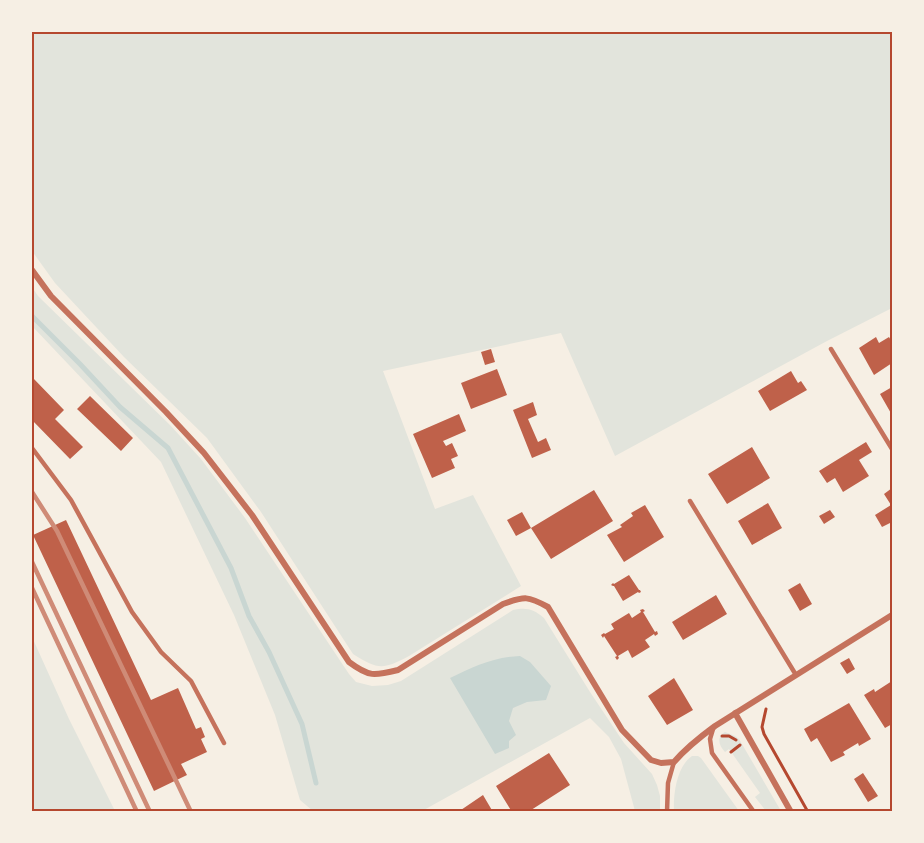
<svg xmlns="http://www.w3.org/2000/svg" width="924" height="843" viewBox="0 0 924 843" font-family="'Sofia Sans Condensed',sans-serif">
	<rect width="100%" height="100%" fill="#f6efe4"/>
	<!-- green -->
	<path fill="#e2e4dc" d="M 32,32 L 892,32 L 892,308 L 827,341 L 615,456 L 561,333 L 383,371 L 435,509 L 473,495 L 521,586 L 409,656 C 382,670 379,670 353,654 L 261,512 L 207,438 L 124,357 L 55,283 L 32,251 Z
		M 32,287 L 38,296 L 170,425 L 201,459 L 245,518 L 349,674 L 356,682 L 372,686 L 388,685 L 401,681 L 513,610 C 526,607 534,609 544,618 L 590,692 L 624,743 L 652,774 L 657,785 L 660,796 L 660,811 L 635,811 L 621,759 L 609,737 L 590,718 L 422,811 L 313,811 L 300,800 L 275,715 L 234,615 L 161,462 L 32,326 Z
		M 32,637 L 69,719 L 115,811 L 32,811 Z
		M 725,732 L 735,736 L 739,739 L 781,811 L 766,811 L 755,797 L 760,793 L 729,749 L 725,752 C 719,746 716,737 725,732 Z
		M 692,756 L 698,756 L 701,758 L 739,811 L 674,811 C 673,794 677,766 692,756 Z"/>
	<!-- water -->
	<path fill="#c9d6d2" d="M 520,656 L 530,662 L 551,686 L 546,700 L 527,702 L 513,708 L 509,721 L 516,735 L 509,741 L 509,748 L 495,754 L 450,678 C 473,667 493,657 520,656 Z"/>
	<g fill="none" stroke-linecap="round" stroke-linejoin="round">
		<!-- stream -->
		<path stroke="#c9d6d2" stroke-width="5" d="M 32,316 L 80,364 L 120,407 L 168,448 L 231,568 L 249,616 L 269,652 L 302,724 L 316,783"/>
	</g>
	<!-- building -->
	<path fill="#bf614a" d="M 876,337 L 879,343 L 889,337 L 892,342 L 892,363 L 874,375 L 859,348 Z
		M 491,349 L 495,362 L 485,365 L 481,352 Z
		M 497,369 L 507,395 L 471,409 L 461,383 Z
		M 791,371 L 798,383 L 801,381 L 807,390 L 770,411 L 758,391 Z
		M 32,377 L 64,410 L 55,419 L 83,447 L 70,459 L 32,420 Z
		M 892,387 L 892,415 L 880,394 Z
		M 90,396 L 133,438 L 121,451 L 77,409 Z
		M 533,402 L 537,415 L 528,419 L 538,442 L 546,438 L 551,450 L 532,458 L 513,410 Z
		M 459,414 L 466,431 L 443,441 L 446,446 L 452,443 L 458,456 L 451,459 L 455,468 L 432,478 L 413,434 Z
		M 866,442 L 872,452 L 859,460 L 869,476 L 843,492 L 835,478 L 827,483 L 819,471 Z
		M 752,447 L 770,478 L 727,504 L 708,474 Z
		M 892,488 L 892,525 L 891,525 L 890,523 L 882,527 L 875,515 L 891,505 L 884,494 Z
		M 594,490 L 613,521 L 551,559 L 531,528 L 516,536 L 507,520 L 522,512 L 531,528 Z
		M 768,503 L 782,528 L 752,545 L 738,521 Z
		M 645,505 L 664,537 L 624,562 L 607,535 L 622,527 L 620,525 L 633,516 L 631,513 Z
		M 830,510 L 835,517 L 824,524 L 819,516 Z
		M 66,520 L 151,700 L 178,688 L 196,729 L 201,727 L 205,737 L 201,739 L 207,752 L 181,764 L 187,775 L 154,791 L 33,535 Z
		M 629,575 L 639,590 L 640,590 L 641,592 L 639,593 L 638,592 L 623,601 L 614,586 L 613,586 L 611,585 L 613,583 L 614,584 Z
		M 800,583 L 812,604 L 800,611 L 788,590 Z
		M 716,595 L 727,614 L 683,640 L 672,622 Z
		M 643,609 L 645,611 L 643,612 L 655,632 L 657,631 L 658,634 L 655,636 L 654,634 L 645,640 L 650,647 L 632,658 L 628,650 L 618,656 L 619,658 L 617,660 L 615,657 L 617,656 L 604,636 L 603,638 L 601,635 L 604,633 L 605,634 L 614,629 L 611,624 L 629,613 L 632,618 L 641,612 L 640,610 Z
		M 849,658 L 855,669 L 847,674 L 840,663 Z
		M 674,678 L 693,710 L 667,725 L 648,696 Z
		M 892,681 L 892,724 L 885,728 L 864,695 L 874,689 L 875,692 Z
		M 849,703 L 871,739 L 859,746 L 858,743 L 843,752 L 845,755 L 831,762 L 817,738 L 811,742 L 804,729 Z
		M 549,753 L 570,785 L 528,812 L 512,812 L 496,786 Z
		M 863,773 L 878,796 L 868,802 L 854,779 Z
		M 483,795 L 493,812 L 458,812 Z"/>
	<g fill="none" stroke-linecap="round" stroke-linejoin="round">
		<!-- path -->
		<path stroke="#b5482f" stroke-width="3" d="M 766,709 L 762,727 L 764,734 L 808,812
			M 722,736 L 729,736 L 736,740
			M 731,752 L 740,745"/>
		<!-- service -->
		<path stroke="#c5725c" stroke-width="4.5" d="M 831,349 L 892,449
			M 32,448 L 71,500 L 132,612 L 161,652 L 191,681 L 224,743
			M 690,501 L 796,675
			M 713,729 L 710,739 L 712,753 L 754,812
			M 667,812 L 668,783 L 674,762"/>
		<!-- minor -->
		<path stroke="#c5725c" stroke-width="6" d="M 32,270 L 51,296 L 166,412 L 204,453 L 252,515 L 349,662 C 369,677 374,676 398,670 L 503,604 C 525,596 528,596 548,607 L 622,730 L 651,760 L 661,763 L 674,762 C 686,748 700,737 715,726 L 892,615
			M 735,713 L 791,812"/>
		<!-- rail -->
		<path stroke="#cf8b77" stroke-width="4.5" d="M 32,492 L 57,531 L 191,812
			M 32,562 L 150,812
			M 32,588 L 137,812"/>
	</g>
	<!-- border -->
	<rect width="924" height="843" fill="none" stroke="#f6efe4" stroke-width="66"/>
	<rect x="33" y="33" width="858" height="777" fill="none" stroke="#b5482f" stroke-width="2"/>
</svg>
